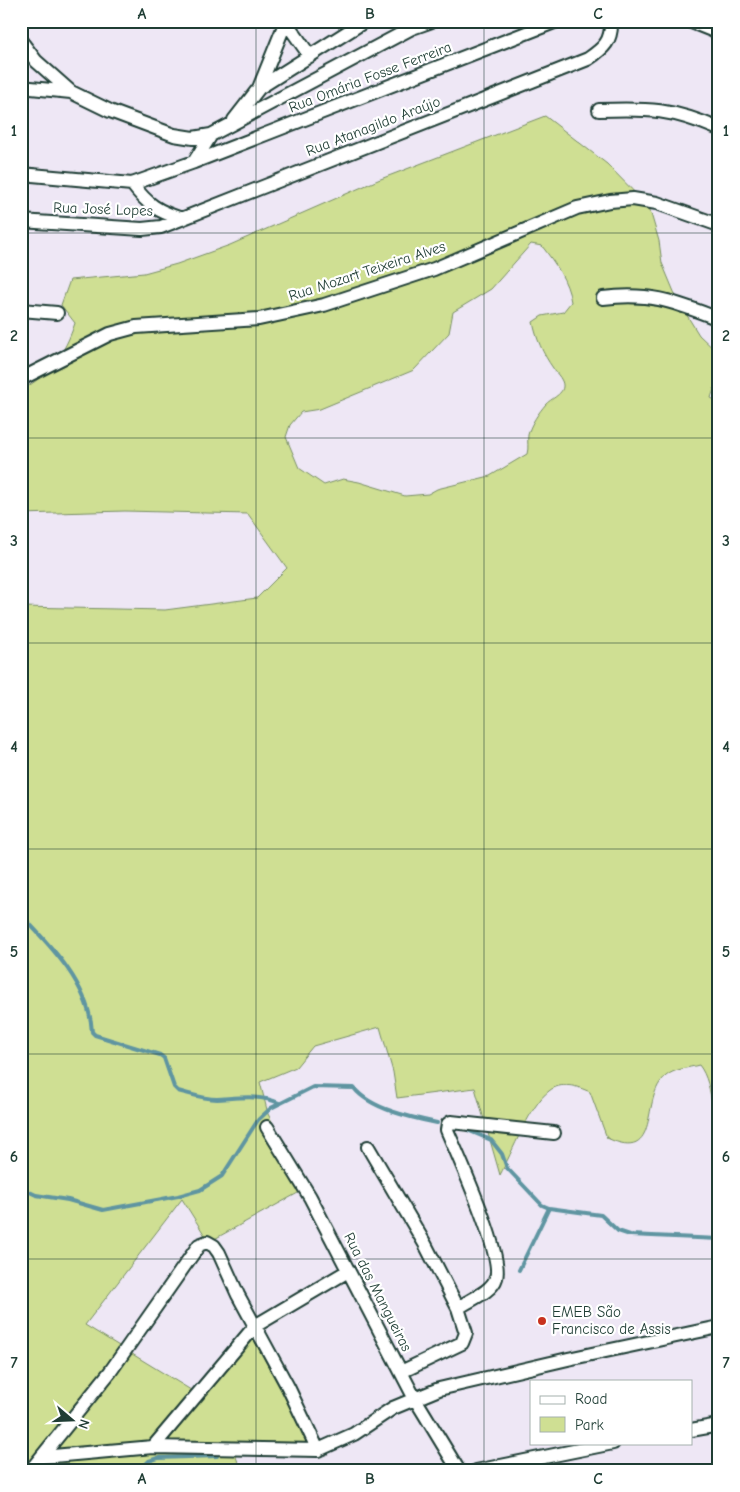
<svg xmlns="http://www.w3.org/2000/svg" width="740" height="1492" viewBox="0 0 740 1492" font-family="'Comic Neue',sans-serif">
	<rect width="100%" height="100%" fill="#eee7f5"/>
	<filter id="ink" filterUnits="userSpaceOnUse"><feTurbulence type="fractalNoise" baseFrequency=".02" numOctaves="2"/><feDisplacementMap in="SourceGraphic" scale="10" xChannelSelector="R" yChannelSelector="G"/><feConvolveMatrix kernelMatrix="1 2 1 2 8 2 1 2 1" color-interpolation-filters="sRGB"/></filter>
	<g filter="url(#ink)">
		<!-- green -->
		<path fill="#cfdf93" stroke="#778e64" fill-rule="evenodd" d="M 545,116 L 607,164 L 649,207 L 659,241 L 662,263 L 677,299 L 699,335 L 719,354 L 719,374 L 711,398 L 719,402 L 719,1162 L 715,1154 C 713,1128 715,1085 699,1065 C 688,1068 674,1069 666,1076 C 639,1097 663,1164 607,1138 L 590,1092 C 577,1086 561,1081 549,1091 C 530,1105 512,1153 500,1175 L 475,1088 L 397,1098 L 393,1072 L 380,1027 L 313,1046 L 296,1067 L 260,1082 L 268,1114 L 307,1188 L 209,1242 L 182,1199 L 85,1325 L 199,1395 L 250,1332 L 310,1445 L 234,1451 L 241,1471 L 21,1471 L 21,607 L 165,610 L 257,598 L 287,568 L 248,514 L 125,511 L 21,514 L 21,390 C 50,375 65,353 75,323 L 61,305 L 70,280 L 144,273 L 177,264 L 230,245 L 378,180 ZM 531,244 L 542,246 C 555,263 568,281 571,302 L 563,312 L 542,316 L 533,322 C 536,338 543,354 553,368 C 555,372 560,376 562,381 C 567,393 553,397 546,404 C 539,412 530,425 528,435 C 527,442 529,447 527,454 L 490,476 L 437,489 L 428,494 L 405,496 L 359,482 L 343,479 L 324,485 L 299,468 L 286,437 L 290,425 L 301,412 L 320,409 L 414,370 L 449,333 L 453,312 L 491,289 Z"/>
		<g fill="none" stroke-linecap="round" stroke-linejoin="round">
			<!-- stream -->
			<path stroke="#5e95a1" stroke-width="4" d="M 21,915 C 52,947 90,986 92,1032 L 95,1035 L 160,1055 L 164,1058 L 174,1087 L 178,1091 C 190,1094 204,1099 217,1099 C 237,1098 260,1094 279,1103
				M 465,1129 L 491,1140 L 502,1154 L 507,1168 L 542,1205 L 549,1208 L 601,1215 L 618,1231 L 630,1235 L 719,1239
				M 21,1188 L 36,1195 L 68,1200 L 103,1210 L 178,1196 L 200,1190 L 222,1176 L 258,1120 L 271,1108 L 313,1087 L 354,1088 C 370,1109 413,1118 437,1123
				M 519,1270 L 549,1208
				M 139,1471 L 149,1461 L 158,1458 L 217,1456"/>
			<!-- minor casing -->
			<g stroke="#1f3d34" stroke-width="16">
				<path id="minor" d="M 689,21 L 719,33
					M 286,22 L 310,56
					M 21,41 L 36,61 L 71,92 L 110,111 L 174,135 L 193,138 L 211,135 L 412,28 L 432,21
					M 21,87 L 71,92
					M 259,88 L 286,21
					M 599,110 C 648,108 673,109 719,129
					M 234,120 L 259,88 L 365,21
					M 194,162 L 557,21
					M 21,174 L 132,184 L 194,162 L 211,135
					M 132,184 C 148,205 157,211 182,219
					M 21,221 L 142,229 L 161,227 L 588,59 C 604,48 612,41 611,21
					M 603,298 C 652,292 674,302 719,319
					M 21,310 L 57,313
					M 21,379 L 110,334 L 136,327 L 259,319 L 324,305 L 434,269 L 577,208 L 610,201 L 633,199 L 657,203 L 719,225
					M 267,1127 L 310,1197 L 414,1397 L 459,1471
					M 368,1147 L 425,1244 L 458,1308
					M 401,1372 L 462,1343 L 466,1333 L 458,1308 C 469,1300 492,1292 496,1278 C 504,1256 458,1156 447,1130 L 448,1124 L 451,1122 L 554,1133
					M 691,1430 L 719,1425
					M 153,1447 L 255,1326 L 348,1271
					M 42,1457 L 153,1447 L 318,1450 L 354,1434 L 393,1408 L 439,1389 L 568,1359 L 719,1327
					M 30,1471 L 110,1372 L 199,1245 L 207,1242 L 214,1246 L 219,1253 L 238,1295 L 288,1387 L 318,1450
					M 476,1471 L 613,1443"/>
			</g>
			<!-- minor -->
			<use href="#minor" stroke="#fff" stroke-width="12"/>
		</g>
	</g>
	<!-- grid -->
	<path fill="none" stroke="#1f3d34" stroke-width="1" stroke-opacity="0.55" d="M 256,21 L 256,1471M 484,21 L 484,1471M 21,233 L 719,233M 21,438 L 719,438M 21,643 L 719,643M 21,849 L 719,849M 21,1054 L 719,1054M 21,1259 L 719,1259"/>
	<!-- markers -->
	<circle fill="#c8321e" stroke="#fff" stroke-width="2" cx="542" cy="1321" r="5"/>
	<g text-anchor="middle" dominant-baseline="central" stroke-width="4.5" stroke-linejoin="round" paint-order="stroke">
		<!-- street labels -->
		<g font-size="15" fill="#1f3d34" stroke="#fff">
			<text transform="translate(370 77) rotate(-21)">Rua Omária Fosse Ferreira</text>
			<text transform="translate(373 126) rotate(-21)">Rua Atanagildo Araújo</text>
			<text transform="translate(103 209) rotate(2)">Rua José Lopes</text>
			<text transform="translate(367 271) rotate(-18)">Rua Mozart Teixeira Alves</text>
			<text transform="translate(378 1292) rotate(63)">Rua das Mangueiras</text>
		</g>
		<!-- poi labels -->
		<g font-size="15" fill="#1f3d34" stroke="#fff" text-anchor="start">
			<text x="552" y="1312">EMEB São<tspan x="552" dy="17">Francisco de Assis</tspan></text>
		</g>
	</g>
	<!-- margin -->
	<rect width="740" height="1492" fill="none" stroke="#fff" stroke-width="55"/>
	<!-- legend -->
	<rect x="530" y="1380" width="162" height="65" fill="#ffffff" stroke="#a5b1ae"/>
	<rect x="540" y="1396" width="25" height="8" fill="#ffffff" stroke="#a5b1ae"/>
	<text x="575" y="1404" font-size="15" fill="#1f3d34">Road</text>
	<rect x="540" y="1417" width="25" height="15" fill="#cfdf93" stroke="#a5b1ae"/>
	<text x="575" y="1430" font-size="15" fill="#1f3d34">Park</text>
	<!-- north arrow -->
	<g transform="translate(72 1420) rotate(109)" stroke="#ffffff" stroke-width="4" paint-order="stroke">
	<path d="M0-4L9 19L0 12L-9 19Z" fill="#1f3d34"/>
	<text y="-8" font-size="14" font-weight="bold" text-anchor="middle" fill="#1f3d34">N</text>
	</g>
	<rect x="28" y="28" width="684" height="1436" fill="none" stroke="#1f3d34" stroke-width="2"/>
	<g font-size="16" text-anchor="middle" font-weight="bold" fill="#1f3d34">
		<text x="142" y="19">A</text>
		<text x="370" y="19">B</text>
		<text x="598" y="19">C</text>
		<text x="14" y="136">1</text>
		<text x="726" y="136">1</text>
		<text x="14" y="341">2</text>
		<text x="726" y="341">2</text>
		<text x="14" y="546">3</text>
		<text x="726" y="546">3</text>
		<text x="14" y="752">4</text>
		<text x="726" y="752">4</text>
		<text x="14" y="957">5</text>
		<text x="726" y="957">5</text>
		<text x="14" y="1162">6</text>
		<text x="726" y="1162">6</text>
		<text x="14" y="1368">7</text>
		<text x="726" y="1368">7</text>
		<text x="142" y="1484">A</text>
		<text x="370" y="1484">B</text>
		<text x="598" y="1484">C</text>
	</g>
</svg>
